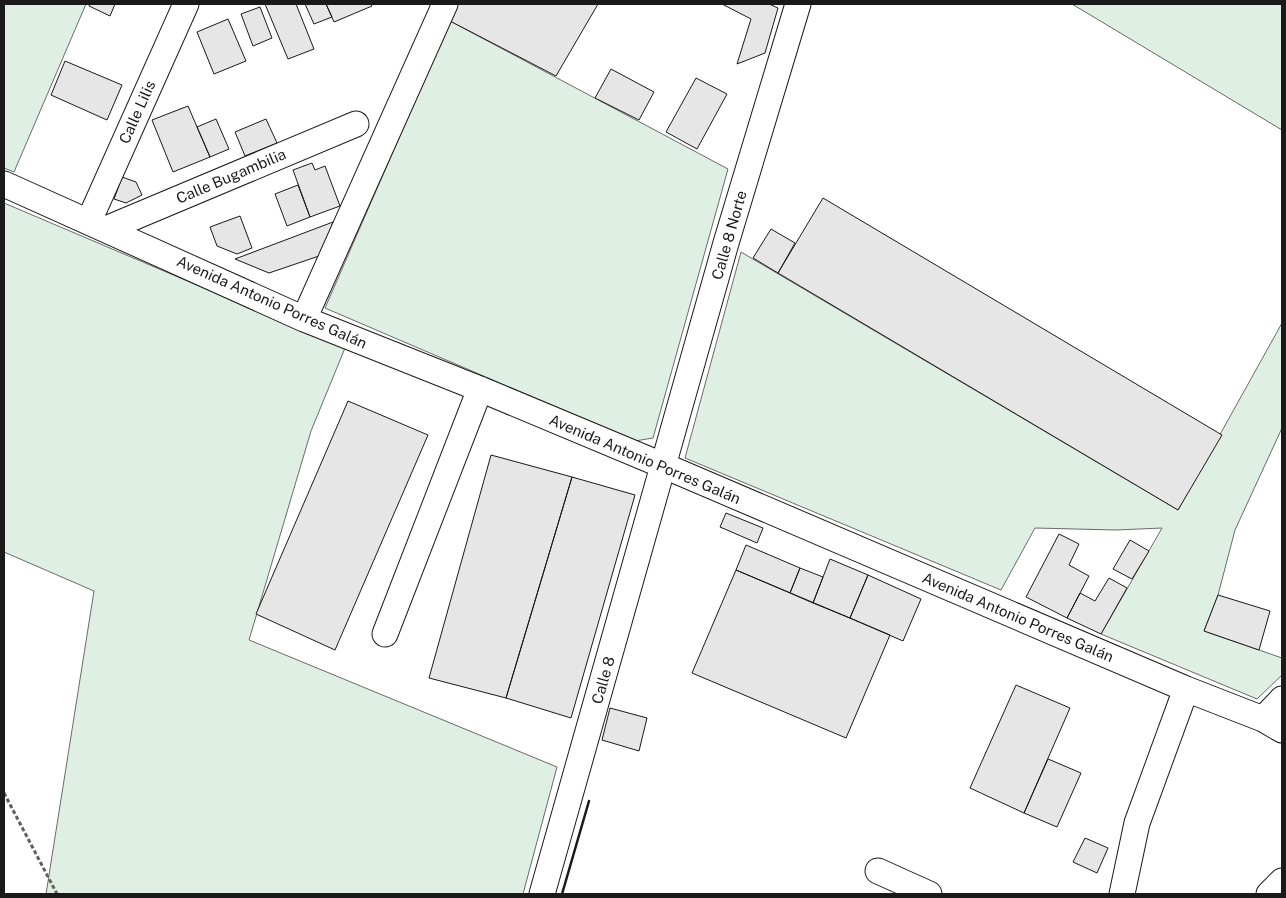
<svg xmlns="http://www.w3.org/2000/svg" width="1286" height="898" viewBox="0 0 1286 898" font-family="'Public Sans',sans-serif">
	<rect width="100%" height="100%" fill="#fff"/>
	<!-- green -->
	<path fill="#e0efe3" stroke="#6a6a6a" d="M 4,4 L 86,4 L 14,172 L 4,168 Z
		M 1072,4 L 1282,4 L 1282,130 Z
		M 450,21 L 728,169 L 653,438 L 635,441 L 325,308 Z
		M 4,203 L 345,348 L 311,431 L 249,640 L 557,767 L 523,894 L 46,894 L 94,591 L 4,552 Z
		M 741,252 L 1178,510 L 1282,323 L 1282,428 L 1235,530 L 1218,595 L 1204,631 L 1282,658 L 1282,675 L 1257,699 L 1101,634 L 1162,528 L 1116,530 L 1035,528 L 1001,590 L 685,458 Z"/>
	<!-- building -->
	<path fill="#e6e6e6" stroke="#1a1a1a" d="M 90,4 L 115,4 L 110,16 L 89,6 Z
		M 265,4 L 296,4 L 314,49 L 288,59 Z
		M 305,4 L 326,4 L 332,17 L 314,24 Z
		M 326,4 L 371,4 L 372,6 L 334,22 Z
		M 458,4 L 598,4 L 556,76 L 450,21 Z
		M 722,4 L 769,4 L 778,8 L 765,53 L 737,64 L 751,19 Z
		M 260,7 L 272,38 L 253,46 L 241,14 Z
		M 228,19 L 246,61 L 214,74 L 197,32 Z
		M 65,61 L 122,85 L 107,120 L 51,95 Z
		M 611,69 L 654,92 L 639,120 L 595,98 Z
		M 696,78 L 727,94 L 697,149 L 666,132 Z
		M 188,106 L 210,157 L 173,172 L 152,120 Z
		M 216,119 L 229,149 L 210,157 L 197,127 Z
		M 266,119 L 277,143 L 245,156 L 235,132 Z
		M 312,163 L 315,170 L 325,166 L 340,206 L 310,217 L 293,170 Z
		M 122,177 L 136,182 L 142,195 L 126,203 L 114,199 Z
		M 298,185 L 310,217 L 287,226 L 275,194 Z
		M 823,198 L 1222,435 L 1178,510 L 778,273 Z
		M 240,216 L 252,248 L 237,254 L 217,246 L 210,227 Z
		M 333,222 L 322,255 L 269,273 L 235,259 Z
		M 771,229 L 795,243 L 778,273 L 753,258 Z
		M 348,401 L 428,435 L 335,650 L 256,614 Z
		M 491,455 L 572,477 L 506,698 L 429,678 Z
		M 572,477 L 635,495 L 571,718 L 506,698 Z
		M 726,513 L 763,528 L 757,543 L 720,527 Z
		M 1059,534 L 1079,544 L 1069,565 L 1089,576 L 1067,618 L 1026,597 Z
		M 1130,540 L 1149,551 L 1132,579 L 1113,569 Z
		M 746,545 L 800,568 L 790,593 L 736,570 Z
		M 830,559 L 868,575 L 850,618 L 813,603 Z
		M 800,568 L 823,577 L 813,603 L 790,593 Z
		M 736,570 L 890,635 L 846,738 L 692,673 Z
		M 868,575 L 921,599 L 903,641 L 850,618 Z
		M 1109,578 L 1127,588 L 1101,634 L 1067,618 L 1080,593 L 1095,601 Z
		M 1218,595 L 1270,611 L 1259,650 L 1204,631 Z
		M 1016,685 L 1070,708 L 1024,813 L 970,788 Z
		M 610,708 L 647,718 L 639,751 L 602,740 Z
		M 1048,759 L 1081,773 L 1057,827 L 1024,813 Z
		M 1085,838 L 1108,848 L 1097,873 L 1073,862 Z"/>
	<g fill="none" stroke-linecap="round" stroke-linejoin="round">
		<!-- minor casing -->
		<g stroke="#1a1a1a" stroke-width="27">
			<path id="minor" d="M 4,184 L 304,319 L 480,389 L 681,473 L 1186,689 L 1263,719 L 1282,730
				M 89,221 L 186,4
				M 106,229 L 356,124
				M 304,319 L 445,4
				M 385,634 L 480,389
				M 1263,719 L 1282,699
				M 878,871 L 929,894
				M 542,894 L 726,243 L 798,4
				M 1122,894 L 1137,823 L 1186,689
				M 1269,894 L 1282,881"/>
		</g>
		<!-- path -->
		<path stroke="#5f5f5f" stroke-width="3" stroke-dasharray="4 2.5" stroke-linecap="butt" d="M 4,793 L 57,894"/>
		<!-- minor -->
		<use href="#minor" stroke="#fff" stroke-width="25"/>
		<!-- wall -->
		<path stroke="#1a1a1a" stroke-width="2.5" d="M 562,894 L 589,801"/>
	</g>
	<g text-anchor="middle" dominant-baseline="central" stroke-width="4" stroke-linejoin="round" paint-order="stroke">
		<!-- street labels -->
		<g font-size="15" fill="#1a1a1a" stroke="#fff">
			<text transform="translate(137 112) rotate(-66)">Calle Lilis</text>
			<text transform="translate(231 176) rotate(-23)">Calle Bugambilia</text>
			<text transform="translate(729 235) rotate(-74)">Calle 8 Norte</text>
			<text transform="translate(272 302) rotate(24)">Avenida Antonio Porres Galán</text>
			<text transform="translate(645 459) rotate(23)">Avenida Antonio Porres Galán</text>
			<text transform="translate(1018 617) rotate(23)">Avenida Antonio Porres Galán</text>
			<text transform="translate(603 680) rotate(-74)">Calle 8</text>
		</g>
	</g>
	<!-- border -->
	<rect width="1286" height="898" fill="none" stroke="#1a1a1a" stroke-width="10"/>
</svg>
